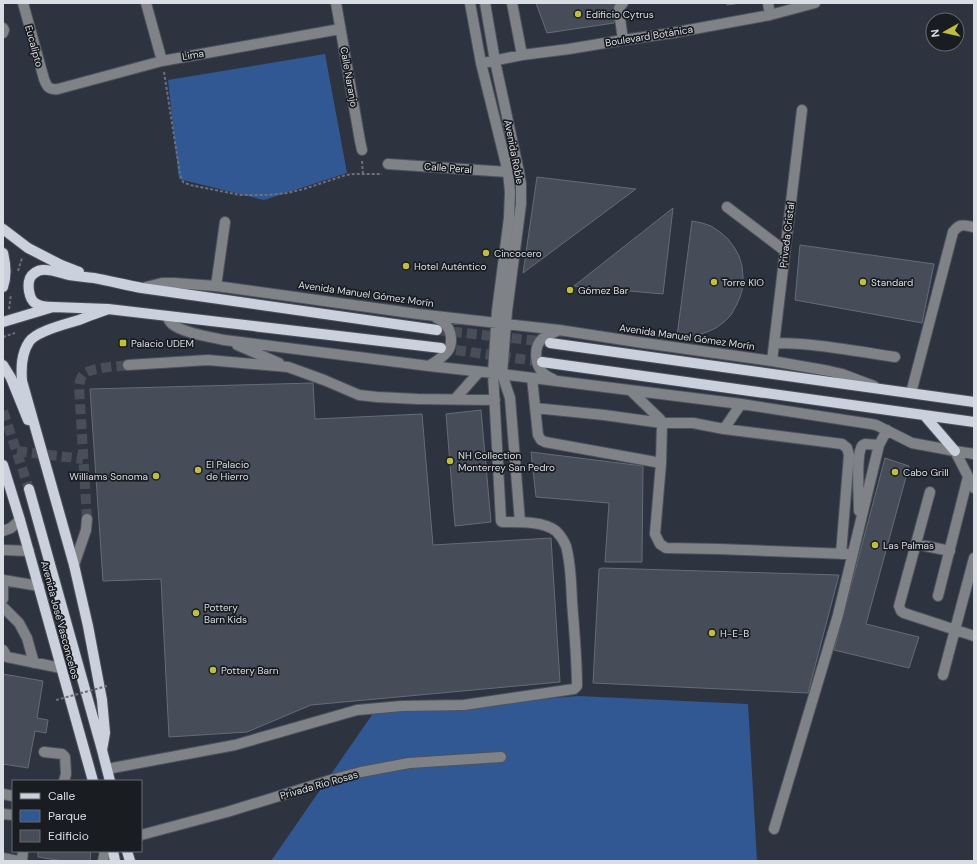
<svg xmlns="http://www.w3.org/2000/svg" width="977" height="864" viewBox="0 0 977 864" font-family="'DM Sans',sans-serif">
	<rect width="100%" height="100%" fill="#2e343f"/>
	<!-- green -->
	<path fill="#325894" d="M 325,54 L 347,173 L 264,200 L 179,179 L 168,80 Z
		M 578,696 L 748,704 L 757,861 L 271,861 L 374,712 Z"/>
	<!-- building -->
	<path fill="#464d58" stroke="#646c78" d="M 536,3 L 617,3 L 614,23 L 547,33 Z
		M 727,3 L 741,3 L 727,5 Z
		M 537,177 L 636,189 L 523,273 Z
		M 673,208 L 663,294 L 574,286 Z
		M 692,221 L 702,223 L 711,226 L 720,232 L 728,239 L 734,247 L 739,256 L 742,266 L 743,277 L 743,287 L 740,297 L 736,306 L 731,315 L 724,322 L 716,328 L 707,332 L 697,335 L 687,336 L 677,336 Z
		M 800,245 L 934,264 L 922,323 L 795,300 Z
		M 313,383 L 315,419 L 422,414 L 433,545 L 551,538 L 560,682 L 311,705 L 247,732 L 169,737 L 161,579 L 103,581 L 90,389 Z
		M 481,410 L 491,522 L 455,526 L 446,414 Z
		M 531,452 L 643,466 L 642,562 L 605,562 L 609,503 L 536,497 Z
		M 885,458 L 909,466 L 866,624 L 919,637 L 909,668 L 834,650 Z
		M 602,568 L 839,575 L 808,693 L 593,683 L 599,569 Z
		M 3,674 L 43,681 L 37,718 L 48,720 L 46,733 L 35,731 L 28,768 L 3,764 Z
		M 38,851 L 91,851 L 90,860 L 88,861 L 63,861 L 38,857 Z"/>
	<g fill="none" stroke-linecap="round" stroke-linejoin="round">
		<!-- minor-tunnel -->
		<path stroke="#484d58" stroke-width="10" stroke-dasharray="10 5" stroke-linecap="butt" d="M 17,451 L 83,459
			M 87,519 L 79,386 C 80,381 80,378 84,374 C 92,367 116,367 128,365"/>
		<!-- major-tunnel -->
		<path stroke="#484d58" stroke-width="10" stroke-dasharray="10 5" stroke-linecap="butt" d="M 437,330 L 548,342
			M 441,348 L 542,362
			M 3,411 L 29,489"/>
		<!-- minor casing -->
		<g stroke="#4d525d" stroke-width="12">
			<path id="minor" d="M 23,3 L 44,79 C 47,87 49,90 58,89 L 162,61 L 340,29
				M 146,3 L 162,61
				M 336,3 L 360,141 L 362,150
				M 485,3 L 495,61 L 519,172 L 521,184 L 521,204 L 507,311 L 502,374 L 510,398 L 520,522
				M 512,3 L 522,55
				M 768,3 L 770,15
				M 3,28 L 4,30 L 3,33
				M 623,40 L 619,11 L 619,8 L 623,3
				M 488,62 L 522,55 L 569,49 L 623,40 L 672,33 L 770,15 L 815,3
				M 388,164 L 508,172
				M 727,207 L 785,251
				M 216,286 L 225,222
				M 142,288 L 162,283 L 174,283 L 216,286 L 418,314 L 559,330 L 637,342 L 772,361 L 829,371 L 842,374 L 874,386
				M 167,316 C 168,319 170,322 172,324 C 183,333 210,337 224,340 L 429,366 L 493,373 L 741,404 L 871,424 L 876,425 L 912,443 L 955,451 L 974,454
				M 774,343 C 815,343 855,351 895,357
				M 237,345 L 279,363
				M 772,361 L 802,110
				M 128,365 L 208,360 L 288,367 L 324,380 L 359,395 L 377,397 L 417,399 L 495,400
				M 429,366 C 435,362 442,358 447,352 C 453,345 452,332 446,325 C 443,321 439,319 435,317
				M 532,378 L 538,435 L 541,440 L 545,442 L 661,463
				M 553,379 C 548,377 543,374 540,369 C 535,361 534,346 542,339 C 547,335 554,333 559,330
				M 631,391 L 660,419 L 662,423 L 661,463 L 655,534 L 660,544 L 666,548 L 718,549 L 848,554
				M 911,393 L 953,232 C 960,223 963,225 974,227
				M 455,399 L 479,372
				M 535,408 L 604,415 L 662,423 L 693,423 L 724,429 L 842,444 L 847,448 L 849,455 L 841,554
				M 724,429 L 741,404
				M 955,451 L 974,488
				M 930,492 L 899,606 L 901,611 L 904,613 L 974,636
				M 859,511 C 859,497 856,459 861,448 C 862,445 863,445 865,444 L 879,445
				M 3,531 L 11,528 L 20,520
				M 916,544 L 950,551
				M 3,550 L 29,551
				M 74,565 L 86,530 L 87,519
				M 3,580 L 39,586
				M 938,596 L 968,477
				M 3,599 L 3,580
				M 3,607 L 19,623 L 27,638 L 34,663
				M 3,650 L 7,657 L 61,668
				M 943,675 L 974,558
				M 44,752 L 62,754 L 65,757 L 66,774 L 64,781
				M 107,769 L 235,745 L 357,710 L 402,706 L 464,705 L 574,689 L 577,686 C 577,658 574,629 572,601 C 571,583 571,564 566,546 C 564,541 560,535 556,531 C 543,521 518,522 502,522 L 501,521 L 493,373 L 497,311 L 509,218 L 510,192 L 508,172 L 481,63 L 470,3
				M 3,794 L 13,796
				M 3,814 L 13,815
				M 774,829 L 838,615 L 879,445 L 887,430
				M 141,835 L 227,812 L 334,779 L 361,772 L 409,763 L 501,757
				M 3,858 L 18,861
				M 22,861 L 23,851
				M 103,861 L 105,851"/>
		</g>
		<!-- major casing -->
		<g stroke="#4d525d" stroke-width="12">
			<path id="major" d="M 3,229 L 28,248 L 61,265 L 79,272
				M 3,253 C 6,265 7,276 3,287
				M 53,307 C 47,307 40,307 35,303 C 29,299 27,285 30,278 C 32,274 38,270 42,270 C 50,269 61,273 69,275 C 77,276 85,277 94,278 C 110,281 126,285 142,288 L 437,330
				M 3,322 L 53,307 L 108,309 L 441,348
				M 550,343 L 974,402
				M 542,362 L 974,422
				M 3,365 L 11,378 L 28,420
				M 924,415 L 955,451
				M 3,465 L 20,520 L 93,781
				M 29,489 L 102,750 L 110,781
				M 102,750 L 105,733 L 102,700 L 88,626 L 74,565 L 22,381 C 21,368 21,354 29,342 C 36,331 66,324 79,320 C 88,316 98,313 108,309
				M 113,851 L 115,861
				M 127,851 L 130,861"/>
		</g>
		<!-- path -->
		<path stroke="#6b707a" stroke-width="2" stroke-dasharray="3 2" stroke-linecap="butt" d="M 164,72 L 180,174 L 183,182 L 190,185 L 240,195 L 268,195 L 287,193 L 304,189 L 346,175 L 355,174 L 382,174
			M 362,161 L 363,174
			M 18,271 L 22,258
			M 9,309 L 11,294
			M 3,337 L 15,333"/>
		<!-- minor -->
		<use href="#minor" stroke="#7f8388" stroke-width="10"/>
		<!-- major -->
		<use href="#major" stroke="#cad1dd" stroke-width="10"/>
		<!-- path-bridge -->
		<path stroke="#6b707a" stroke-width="2" stroke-dasharray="3 2" stroke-linecap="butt" d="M 56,700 L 107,686"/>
	</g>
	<!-- markers -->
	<g fill="#bfbe41" stroke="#191c21" stroke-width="1.5">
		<circle cx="578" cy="14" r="4"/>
		<circle cx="486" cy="253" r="4"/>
		<circle cx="406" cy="266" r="4"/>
		<circle cx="714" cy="282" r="4"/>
		<circle cx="863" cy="282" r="4"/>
		<circle cx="570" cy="290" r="4"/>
		<rect x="119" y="339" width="8" height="8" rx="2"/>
		<circle cx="450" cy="461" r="4"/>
		<circle cx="198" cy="470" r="4"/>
		<circle cx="895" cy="472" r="4"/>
		<circle cx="156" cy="476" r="4"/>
		<circle cx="875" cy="545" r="4"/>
		<circle cx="196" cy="613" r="4"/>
		<circle cx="712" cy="633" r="4"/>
		<circle cx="213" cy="670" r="4"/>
	</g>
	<g text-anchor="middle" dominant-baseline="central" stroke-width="3.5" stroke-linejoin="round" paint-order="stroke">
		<!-- poi labels -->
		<g font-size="10" fill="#d9dde4" stroke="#191c21" text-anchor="start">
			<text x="586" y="14">Edificio Cytrus</text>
			<text x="494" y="253">Cincocero</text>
			<text x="414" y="266">Hotel Auténtico</text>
			<text x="722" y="282">Torre KIO</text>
			<text x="871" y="282">Standard</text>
			<text x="578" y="290">Gómez Bar</text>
			<text x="131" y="343">Palacio UDEM</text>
			<text x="458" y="455">NH Collection<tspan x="458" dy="12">Monterrey San Pedro</tspan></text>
			<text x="206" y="464">El Palacio<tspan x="206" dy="12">de Hierro</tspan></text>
			<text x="903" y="472">Cabo Grill</text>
			<text x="148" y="476" text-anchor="end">Williams Sonoma</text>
			<text x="883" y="545">Las Palmas</text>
			<text x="204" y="607">Pottery<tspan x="204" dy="12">Barn Kids</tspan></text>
			<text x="720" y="633">H-E-B</text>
			<text x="221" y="670">Pottery Barn</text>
		</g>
		<!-- street labels -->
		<g font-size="10" fill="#d9dde4" stroke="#191c21">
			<text transform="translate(649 36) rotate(-9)">Boulevard Botánica</text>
			<text transform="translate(34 46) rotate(75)">Eucalipto</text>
			<text transform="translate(193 55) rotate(-10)">Lima</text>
			<text transform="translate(349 77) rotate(80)">Calle Naranjo</text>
			<text transform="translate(514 152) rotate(79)">Avenida Roble</text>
			<text transform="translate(448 168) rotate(4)">Calle Peral</text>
			<text transform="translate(787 235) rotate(-83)">Privada Cristal</text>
			<text transform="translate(366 294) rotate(8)">Avenida Manuel Gómez Morín</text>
			<text transform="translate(687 337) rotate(8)">Avenida Manuel Gómez Morín</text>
			<text transform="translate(60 620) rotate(75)">Avenida José Vasconcelos</text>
			<text transform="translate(319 785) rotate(-16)">Privada Río Rosas</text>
		</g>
	</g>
	<!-- border -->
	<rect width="977" height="864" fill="none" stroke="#d9dde4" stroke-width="8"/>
	<!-- legend -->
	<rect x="12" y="780" width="130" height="72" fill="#191c21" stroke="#66696f"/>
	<rect x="20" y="793" width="20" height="6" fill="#cad1dd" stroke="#66696f"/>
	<text x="48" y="800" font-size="12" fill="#d9dde4">Calle</text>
	<rect x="20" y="810" width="20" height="12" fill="#325894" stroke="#66696f"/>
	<text x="48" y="820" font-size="12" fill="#d9dde4">Parque</text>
	<rect x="20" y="830" width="20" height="12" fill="#464d58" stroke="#66696f"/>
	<text x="48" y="840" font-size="12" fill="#d9dde4">Edificio</text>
	<!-- north arrow -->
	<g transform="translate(945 32) rotate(262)"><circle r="19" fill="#191c21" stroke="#66696f"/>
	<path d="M0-3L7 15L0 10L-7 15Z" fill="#bfbe41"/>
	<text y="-6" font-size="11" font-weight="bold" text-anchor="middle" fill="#d9dde4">N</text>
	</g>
</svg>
